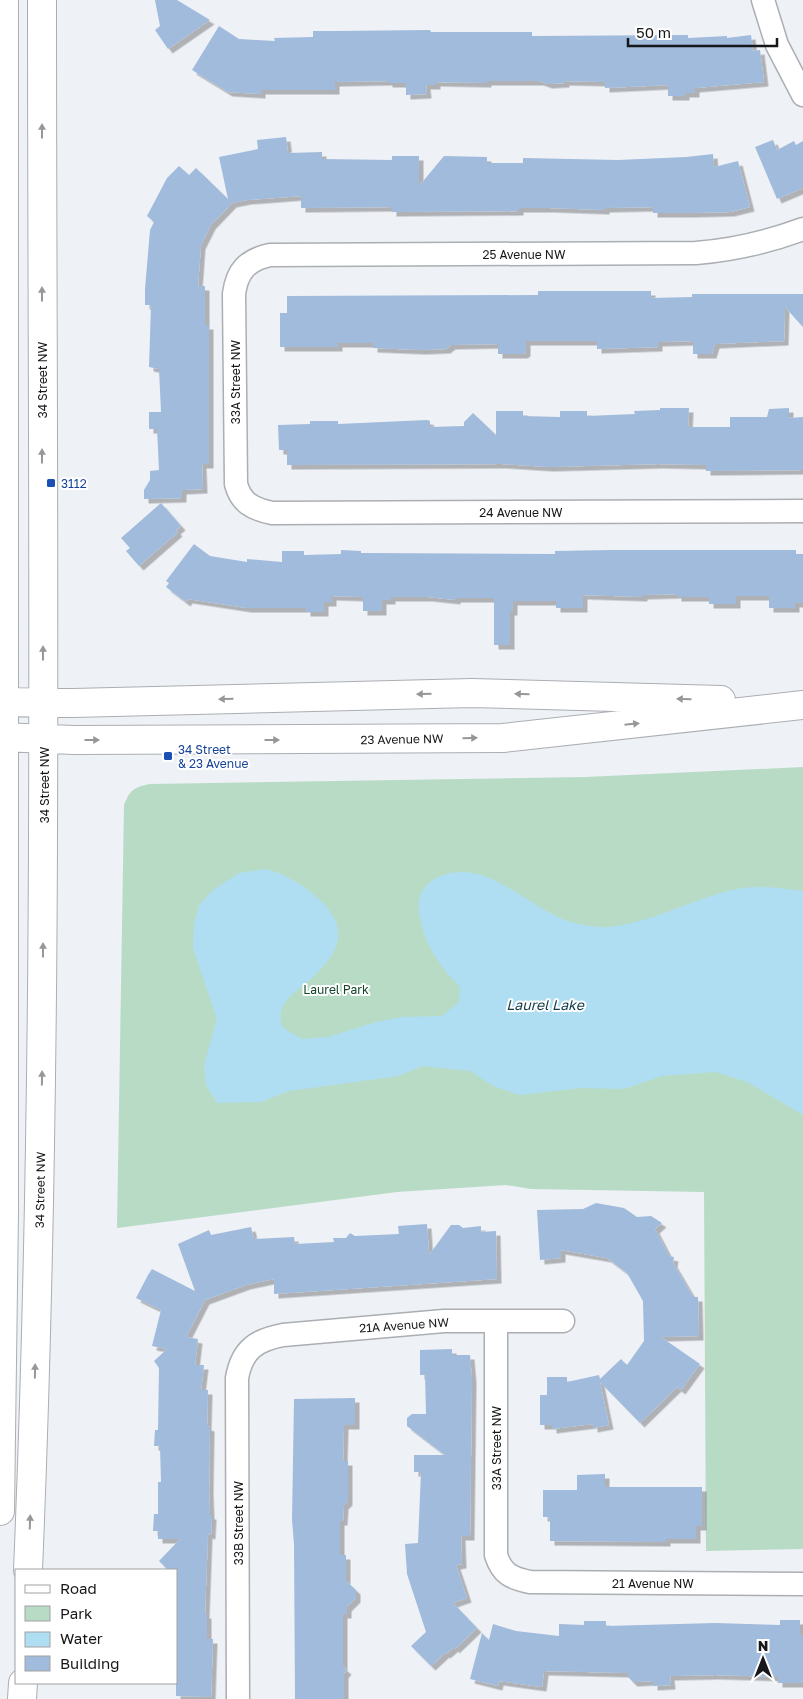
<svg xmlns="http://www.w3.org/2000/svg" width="803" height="1699" viewBox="0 0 803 1699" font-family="'Golos Text',sans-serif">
	<defs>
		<filter id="shadow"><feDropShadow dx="4.5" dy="4.5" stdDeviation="0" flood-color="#0004"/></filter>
	</defs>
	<rect width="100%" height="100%" fill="#eef1f6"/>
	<!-- green -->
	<path fill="#b8dbc6" d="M 803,767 L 803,1549 L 706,1551 L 704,1192 L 531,1189 L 506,1185 L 397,1192 L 117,1228 L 124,805 C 130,790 134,787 150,784 L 585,777 Z"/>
	<!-- water -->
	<path fill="#afdef2" d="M 266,869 C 288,875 307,887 324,904 C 349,931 338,953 314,976 C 303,987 285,996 281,1012 C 280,1016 281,1022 282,1027 L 302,1039 L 328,1037 L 376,1022 L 402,1017 L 442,1016 L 459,1002 L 460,987 C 439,966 423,942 419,912 C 417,899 422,887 433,880 C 482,851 527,909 571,922 C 581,925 598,928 608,927 C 651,923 690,900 732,890 C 755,884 780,888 803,891 L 803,1115 L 747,1082 L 716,1072 L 662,1076 L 624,1089 L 580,1088 L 520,1095 L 493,1086 L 470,1071 L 423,1066 L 398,1076 L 289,1091 L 261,1102 L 217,1103 L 206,1085 L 204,1065 L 217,1019 L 193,948 L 194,924 L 199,905 L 213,890 L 239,873 Z"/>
	<!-- building -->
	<path fill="#a1bbdc" filter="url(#shadow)" d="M 155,0 L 177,0 L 210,20 L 168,49 L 155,30 L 160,26 Z
		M 219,26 L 239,39 L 275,41 L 274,38 L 313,37 L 313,31 L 336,31 L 430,30 L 431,32 L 532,32 L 532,36 L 688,35 L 688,38 L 727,36 L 727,38 L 751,35 L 753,51 L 760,50 L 764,82 L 695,88 L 695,93 L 685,93 L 685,96 L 668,96 L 668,85 L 605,88 L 605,82 L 565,81 L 565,83 L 548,84 L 539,81 L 487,81 L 487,83 L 436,82 L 436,85 L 426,85 L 427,94 L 406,95 L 406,83 L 388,83 L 388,81 L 335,82 L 335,90 L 261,90 L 261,94 L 228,92 L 192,70 Z
		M 286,137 L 288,153 L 322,152 L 322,159 L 392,160 L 392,156 L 419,156 L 419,186 L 444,156 L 487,157 L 487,163 L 523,163 L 523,158 L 618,160 L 686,157 L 713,154 L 714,167 L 738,161 L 750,207 L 730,212 L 690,213 L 653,213 L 653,207 L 605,208 L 605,210 L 550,208 L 519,208 L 519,211 L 392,212 L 392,207 L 301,208 L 301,196 L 247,200 L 232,203 L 211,225 L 201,245 L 198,286 L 205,286 L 205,325 L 209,325 L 209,464 L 202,464 L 203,489 L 182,490 L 182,498 L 144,499 L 144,490 L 150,480 L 150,471 L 159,470 L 157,429 L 149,429 L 149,412 L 161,412 L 159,369 L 149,367 L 151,305 L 145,305 L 145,289 L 150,230 L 154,222 L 147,216 L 167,178 L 179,166 L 189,175 L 196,168 L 228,199 L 219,157 L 258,149 L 257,140 Z
		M 773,140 L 777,150 L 794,141 L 796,145 L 803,141 L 803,188 L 777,199 L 755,147 Z
		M 538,291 L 651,291 L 651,298 L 692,297 L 692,294 L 803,294 L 803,327 L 785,307 L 784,341 L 715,344 L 712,354 L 693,354 L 693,341 L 658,342 L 658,347 L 597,349 L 597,341 L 526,341 L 526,352 L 523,354 L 498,354 L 498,344 L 451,345 L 446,349 L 421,350 L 373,348 L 373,343 L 338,343 L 338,347 L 280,347 L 280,313 L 287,313 L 287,296 L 538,295 Z
		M 660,408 L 689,408 L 688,427 L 730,427 L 730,417 L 767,417 L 769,409 L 789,408 L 789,418 L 803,417 L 803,470 L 706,471 L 706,465 L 658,464 L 549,467 L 502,464 L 287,465 L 287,450 L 279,450 L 278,425 L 310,424 L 310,421 L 338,421 L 338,424 L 427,420 L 430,421 L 430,427 L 464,426 L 464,422 L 473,413 L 496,435 L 496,411 L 523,411 L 523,416 L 560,417 L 560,411 L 587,411 L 587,416 L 635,414 L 634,411 L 660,410 Z
		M 161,503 L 181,526 L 176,530 L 178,532 L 139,566 L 126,551 L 130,548 L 121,538 Z
		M 194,544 L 210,556 L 247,562 L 247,559 L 282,562 L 282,551 L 304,551 L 304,555 L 341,554 L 341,550 L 361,551 L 361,553 L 555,554 L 555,551 L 611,550 L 796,550 L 796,554 L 803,554 L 803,603 L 795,603 L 795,608 L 769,608 L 769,596 L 736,596 L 736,604 L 709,604 L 709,597 L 677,597 L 677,594 L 643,595 L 643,597 L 583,595 L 583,608 L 556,608 L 556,601 L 513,601 L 513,611 L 510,611 L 510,645 L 494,645 L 494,598 L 456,598 L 456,600 L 428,597 L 391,597 L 391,600 L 382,600 L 382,611 L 363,611 L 363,597 L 332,596 L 332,602 L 324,602 L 324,612 L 306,612 L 306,608 L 247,608 L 188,599 L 186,602 L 166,587 L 169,583 L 166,581 Z
		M 596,1203 L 624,1208 L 637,1217 L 651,1216 L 662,1223 L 655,1229 L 669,1256 L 674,1257 L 673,1263 L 693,1297 L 698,1297 L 699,1336 L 661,1337 L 700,1364 L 681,1390 L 677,1387 L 640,1423 L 600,1382 L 609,1425 L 593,1428 L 593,1424 L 552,1429 L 552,1425 L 540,1425 L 540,1395 L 547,1395 L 547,1377 L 567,1377 L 567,1382 L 599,1375 L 600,1379 L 621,1359 L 627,1365 L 644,1341 L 643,1301 L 627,1273 L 607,1258 L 561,1250 L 561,1258 L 540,1260 L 537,1210 L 583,1209 Z
		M 427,1224 L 429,1255 L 451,1225 L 459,1225 L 463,1228 L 481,1226 L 481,1232 L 496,1231 L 497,1279 L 274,1294 L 274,1279 L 246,1285 L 205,1300 L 186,1337 L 198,1339 L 195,1365 L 204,1365 L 201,1390 L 208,1390 L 207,1426 L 210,1427 L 209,1490 L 210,1515 L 212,1515 L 211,1535 L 208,1534 L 205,1614 L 207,1614 L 207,1639 L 213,1639 L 211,1697 L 176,1696 L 176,1570 L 168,1570 L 159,1561 L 180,1539 L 158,1539 L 158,1531 L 153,1531 L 154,1514 L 158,1514 L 158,1482 L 161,1482 L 160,1446 L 154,1446 L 155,1430 L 158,1430 L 159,1368 L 154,1361 L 167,1349 L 152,1346 L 161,1310 L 136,1298 L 148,1275 L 152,1269 L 195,1291 L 178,1244 L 209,1230 L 211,1235 L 251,1227 L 254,1239 L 294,1237 L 295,1244 L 334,1242 L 333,1238 L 346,1238 L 350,1233 L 355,1236 L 399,1234 L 398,1226 Z
		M 452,1349 L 452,1355 L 470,1355 L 472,1379 L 470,1536 L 461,1536 L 462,1564 L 456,1565 L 467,1598 L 453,1603 L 477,1628 L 455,1649 L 454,1647 L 446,1654 L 445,1653 L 431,1666 L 411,1646 L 426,1632 L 407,1574 L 405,1544 L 418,1543 L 421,1472 L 414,1472 L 414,1455 L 445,1455 L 407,1426 L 407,1418 L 412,1414 L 426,1414 L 425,1375 L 420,1375 L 420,1350 Z
		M 355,1398 L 355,1425 L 344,1425 L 343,1461 L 348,1461 L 348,1501 L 344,1505 L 343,1521 L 340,1521 L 340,1555 L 346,1555 L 346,1581 L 356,1590 L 356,1598 L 347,1607 L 347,1614 L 343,1614 L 343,1667 L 347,1670 L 344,1674 L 344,1699 L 295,1699 L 294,1544 L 292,1520 L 294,1399 Z
		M 605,1474 L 605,1487 L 702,1487 L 702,1526 L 696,1526 L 696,1539 L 666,1539 L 666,1542 L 550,1541 L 550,1522 L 548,1517 L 543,1517 L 543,1490 L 577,1490 L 577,1475 Z
		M 780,1620 L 800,1620 L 800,1635 L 803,1635 L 803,1680 L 801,1683 L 778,1683 L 778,1677 L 715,1675 L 670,1676 L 671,1685 L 653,1686 L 653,1681 L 633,1682 L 628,1677 L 628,1673 L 544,1671 L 542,1687 L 499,1681 L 498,1686 L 470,1679 L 482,1633 L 489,1640 L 493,1624 L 516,1631 L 559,1636 L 559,1624 L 584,1625 L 584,1621 L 606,1621 L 606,1626 L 715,1623 L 780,1625 Z"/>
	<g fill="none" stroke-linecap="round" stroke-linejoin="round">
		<!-- street casing -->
		<g stroke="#abaeb2" stroke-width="25">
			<path id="street" d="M 763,0 L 777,45 L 803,95
				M 803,229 C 768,242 734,250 696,253 L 270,255 C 247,260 237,271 234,294 L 236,484 C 241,503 253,509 272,513 L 803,511
				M 496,1321 L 496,1555 C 502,1574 511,1578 530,1582 L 803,1584
				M 238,1699 L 237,1378 C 242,1350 256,1340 283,1335 L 444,1321 L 563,1321"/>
		</g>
		<!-- secondary casing -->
		<g stroke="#abaeb2" stroke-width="30">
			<path id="secondary" d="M 0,702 L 73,703 L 472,693 L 721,700
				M 0,737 L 74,740 L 503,738 L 803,705
				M 0,1511 L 4,1211 L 4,0
				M 28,1570 C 50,1047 42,524 42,0
				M 22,1699 L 23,1683"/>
		</g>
		<!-- street -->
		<use href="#street" stroke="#fff" stroke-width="22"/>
		<!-- secondary -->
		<use href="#secondary" stroke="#fff" stroke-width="28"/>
	</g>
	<!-- one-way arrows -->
	<defs><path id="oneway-solid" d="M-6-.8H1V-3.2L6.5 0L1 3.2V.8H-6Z" transform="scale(1.25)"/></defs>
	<g fill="#969797">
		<use href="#oneway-solid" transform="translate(42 131) rotate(-90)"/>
		<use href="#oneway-solid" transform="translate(42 294) rotate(-90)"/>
		<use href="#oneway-solid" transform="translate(42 456) rotate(-90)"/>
		<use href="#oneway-solid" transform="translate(43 653) rotate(-90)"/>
		<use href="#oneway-solid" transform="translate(424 694) rotate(179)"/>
		<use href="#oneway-solid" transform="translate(522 694) rotate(-178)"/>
		<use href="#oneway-solid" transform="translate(226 699) rotate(179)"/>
		<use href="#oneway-solid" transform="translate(684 699) rotate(-178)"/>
		<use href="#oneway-solid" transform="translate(632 724) rotate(-6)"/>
		<use href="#oneway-solid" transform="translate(470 738) rotate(-1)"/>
		<use href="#oneway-solid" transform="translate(92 740)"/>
		<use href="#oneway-solid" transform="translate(272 740)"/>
		<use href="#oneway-solid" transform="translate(43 950) rotate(-90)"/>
		<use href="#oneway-solid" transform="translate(42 1078) rotate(-89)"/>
		<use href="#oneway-solid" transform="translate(35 1371) rotate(-89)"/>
		<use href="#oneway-solid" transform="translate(30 1522) rotate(-88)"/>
	</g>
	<!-- markers -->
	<g fill="#1a4fb4" stroke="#fff" stroke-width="2">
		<rect x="46" y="478" width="10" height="10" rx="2.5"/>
		<rect x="163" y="751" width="10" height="10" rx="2.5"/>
	</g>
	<g text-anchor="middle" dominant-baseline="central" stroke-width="4" stroke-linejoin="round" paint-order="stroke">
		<!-- street labels -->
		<g font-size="12" fill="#161718" stroke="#fff">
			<text x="524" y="254">25 Avenue NW</text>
			<text transform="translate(42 380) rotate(-90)">34 Street NW</text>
			<text transform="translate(235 382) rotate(-90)">33A Street NW</text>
			<text x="521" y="512">24 Avenue NW</text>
			<text transform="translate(402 739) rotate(-1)">23 Avenue NW</text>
			<text transform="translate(44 785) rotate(-90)">34 Street NW</text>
			<text transform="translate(40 1190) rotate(-89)">34 Street NW</text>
			<text transform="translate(404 1325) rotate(-4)">21A Avenue NW</text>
			<text transform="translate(496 1448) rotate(-90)">33A Street NW</text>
			<text transform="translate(238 1523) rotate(-90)">33B Street NW</text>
			<text x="653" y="1583">21 Avenue NW</text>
		</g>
		<!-- transit labels -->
		<g font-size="12" fill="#164399" stroke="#fff" text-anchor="start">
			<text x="61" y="483">3112</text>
			<text x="178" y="749">34 Street<tspan x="178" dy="14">&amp; 23 Avenue</tspan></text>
		</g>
		<!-- park labels -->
		<g font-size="12" fill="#12442b" stroke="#fff">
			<text x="336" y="989">Laurel Park</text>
		</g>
		<!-- water labels -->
		<g font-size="14" font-style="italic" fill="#113948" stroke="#fff">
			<text x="545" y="1004">Laurel Lake</text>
		</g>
	</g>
	<!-- legend -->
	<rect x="15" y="1569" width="162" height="115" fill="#ffffff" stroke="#a2a2a3"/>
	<rect x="25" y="1585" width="25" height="8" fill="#ffffff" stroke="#a2a2a3"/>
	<text x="60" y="1594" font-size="15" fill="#161718">Road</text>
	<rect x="25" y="1606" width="25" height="15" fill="#b8dbc6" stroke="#a2a2a3"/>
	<text x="60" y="1619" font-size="15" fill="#161718">Park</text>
	<rect x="25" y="1632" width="25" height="15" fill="#afdef2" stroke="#a2a2a3"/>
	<text x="60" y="1644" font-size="15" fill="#161718">Water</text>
	<rect x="25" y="1656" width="25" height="15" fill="#a1bbdc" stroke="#a2a2a3"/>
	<text x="60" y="1669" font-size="15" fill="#161718">Building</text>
	<!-- north arrow -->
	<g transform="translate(763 1659)" stroke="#ffffff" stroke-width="4" paint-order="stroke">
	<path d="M0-4L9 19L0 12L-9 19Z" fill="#161718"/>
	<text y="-8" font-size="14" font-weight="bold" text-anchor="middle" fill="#161718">N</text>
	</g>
	<!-- scale -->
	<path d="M628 38v8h149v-8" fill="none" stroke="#161718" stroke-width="2.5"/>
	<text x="636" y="38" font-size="15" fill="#161718" stroke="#ffffff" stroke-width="4" paint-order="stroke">50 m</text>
</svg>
